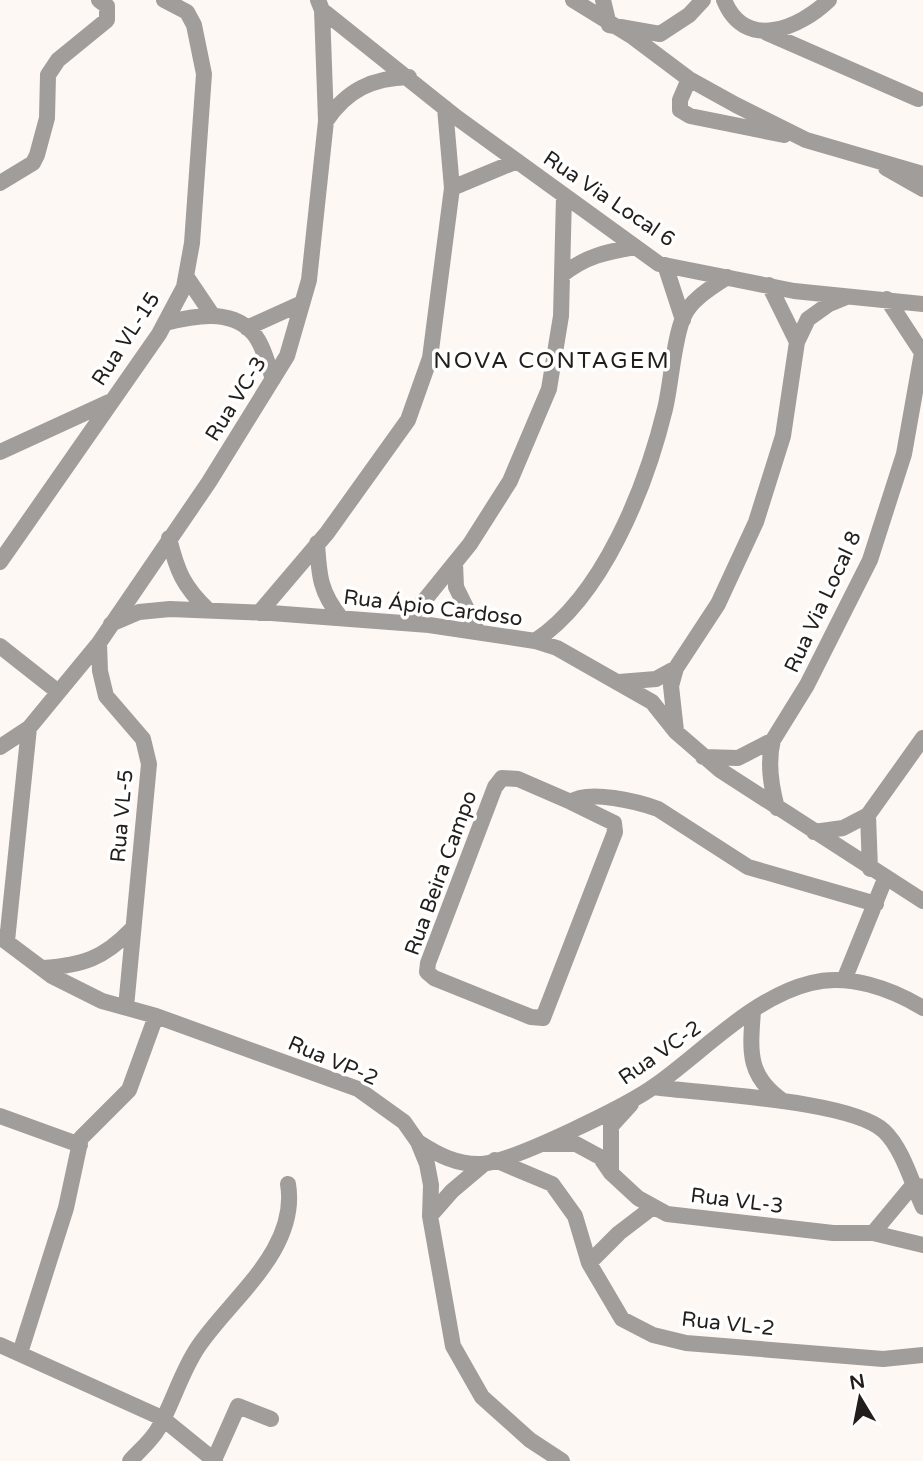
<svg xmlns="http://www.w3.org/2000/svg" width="923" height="1461" viewBox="0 0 923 1461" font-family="'Varela Round',sans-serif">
	<rect width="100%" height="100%" fill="#fef8f5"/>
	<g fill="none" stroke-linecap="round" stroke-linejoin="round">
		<!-- minor -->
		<path stroke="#a19d9a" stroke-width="16" d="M 573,0 L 633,37 L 689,79 L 736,105 L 806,140 L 923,174
			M 603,0 L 609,25 L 660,34 L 689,15 L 703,0
			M 724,0 C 745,52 800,28 829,0
			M 322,10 L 456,117 L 659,264 L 794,291 L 923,304
			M 765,32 L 918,99
			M 689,79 L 680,100 L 680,110 L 690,116 L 784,135
			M 445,108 L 452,188
			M 326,121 C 347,90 372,78 409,77
			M 886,168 L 923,189
			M 0,183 L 33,163 L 37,155 L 47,118 L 48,75 L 58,60 L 107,20 L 107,6 L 99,0
			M 665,265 L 683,320
			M 562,275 C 586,256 606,252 635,247
			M 186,276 L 213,316
			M 769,285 L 797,342
			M 887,299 L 921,351
			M 165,323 C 193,316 231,308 253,333 C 263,344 268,365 273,379
			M 247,328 L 302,303
			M 0,452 L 109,402
			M 169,538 C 177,571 183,586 208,610
			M 317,543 C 319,576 320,592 341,618
			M 0,562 L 159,334 L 184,287 L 192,243 L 204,74 L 194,25 L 187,12 L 164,0
			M 455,563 L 456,587 L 478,632
			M 259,613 L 327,533 L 408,420 L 430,358 L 452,188 L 517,161
			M 406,623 L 470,544 L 510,481 L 549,389 L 561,316 L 564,196
			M 111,624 L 139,612 L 170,609 L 271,613 L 429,625 L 535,641 L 557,648 L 652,702 L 676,732 L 720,770 L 923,901
			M 535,641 C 603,596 646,487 665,409 C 671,385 674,336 684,316 C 691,299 713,287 727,277
			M 99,643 L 100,671 L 106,696 L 143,739 L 149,764 L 126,1007
			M 0,646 L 57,691
			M 619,682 L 656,679 L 676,668
			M 676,731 L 671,686 L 676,668 L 718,604 L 756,522 L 783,436 L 797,342 L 808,319 L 829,304 L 846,297
			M 773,740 C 767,763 771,786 777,808
			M 0,747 L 29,728 L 99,643 L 209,482 L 287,356 L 309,280 L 326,121 L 322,10 L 318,0
			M 703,757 L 738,758 L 773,740 L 807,685 L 870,560 L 904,454 L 923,347
			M 571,802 L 614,823 L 615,832 L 543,1018 L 531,1017 L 434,978 L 427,972 L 428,963 L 495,787 L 502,778 L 518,779 L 571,802 C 588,789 639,802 658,809 L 748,867 L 876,904
			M 868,815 L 870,869
			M 814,832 L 843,828 L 868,815 L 923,738
			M 0,937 L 52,976 L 102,1001 L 156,1016 L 358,1089 L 404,1122 L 418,1142 L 427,1164 L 431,1185 L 430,1216 L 453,1346 L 482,1397 L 530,1440 L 562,1461
			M 7,941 L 29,728
			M 43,968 C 83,965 103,959 132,929
			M 844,980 L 885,879
			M 753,1011 C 750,1052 747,1076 783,1101
			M 654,1087 C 704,1094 851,1100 884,1131 C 903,1149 912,1184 923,1207
			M 0,1116 L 80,1145
			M 418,1142 C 438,1155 457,1165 482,1164 C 514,1161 629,1105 656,1085 C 704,1051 753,997 811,983 C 848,973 892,989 923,1008
			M 543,1144 L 576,1144 L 600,1157 L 611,1173 L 638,1198 L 667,1214 L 833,1233 L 873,1233 L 913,1185 L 923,1187
			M 495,1160 L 552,1184 L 575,1216 L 589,1263 L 622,1319 L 653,1335 L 686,1343 L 883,1359 L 923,1355
			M 611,1171 L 611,1126 L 631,1104
			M 430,1216 L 452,1191 L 484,1164
			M 873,1233 L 923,1245
			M 589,1263 L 619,1233 L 653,1207
			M 0,1345 L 162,1418 L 215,1461
			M 20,1353 L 66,1208 L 81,1138 L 129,1090 L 156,1016
			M 214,1460 L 238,1406 L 271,1419
			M 130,1461 C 139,1451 152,1440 158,1429 C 173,1403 181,1372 198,1347 C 230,1299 299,1250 288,1184"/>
	</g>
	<g text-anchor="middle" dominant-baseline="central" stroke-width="7" stroke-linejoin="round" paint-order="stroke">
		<!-- street labels -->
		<g font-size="21" fill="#221e1c" stroke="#fff">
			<text transform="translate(609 199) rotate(34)">Rua Via Local 6</text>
			<text transform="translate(126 339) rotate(-57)">Rua VL-15</text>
			<text transform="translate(236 399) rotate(-58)">Rua VC-3</text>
			<text transform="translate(823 602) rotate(-65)">Rua Via Local 8</text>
			<text transform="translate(433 608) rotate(7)">Rua Ápio Cardoso</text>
			<text transform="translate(122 816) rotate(-85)">Rua VL-5</text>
			<text transform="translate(441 873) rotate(-70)">Rua Beira Campo</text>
			<text transform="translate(660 1053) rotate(-35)">Rua VC-2</text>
			<text transform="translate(333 1061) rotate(23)">Rua VP-2</text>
			<text transform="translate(737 1201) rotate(7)">Rua VL-3</text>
			<text transform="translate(728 1324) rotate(6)">Rua VL-2</text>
		</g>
		<!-- neighbourhood labels -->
		<g font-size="23" letter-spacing="2" fill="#221e1c" stroke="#fff">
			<text x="552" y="361">NOVA CONTAGEM</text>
		</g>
	</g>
	<!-- north arrow -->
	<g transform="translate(860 1398) rotate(350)" stroke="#ffffff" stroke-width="5" paint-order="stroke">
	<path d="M0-5L12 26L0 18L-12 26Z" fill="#221e1c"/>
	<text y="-10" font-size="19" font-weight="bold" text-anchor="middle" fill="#221e1c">N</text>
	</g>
</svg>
